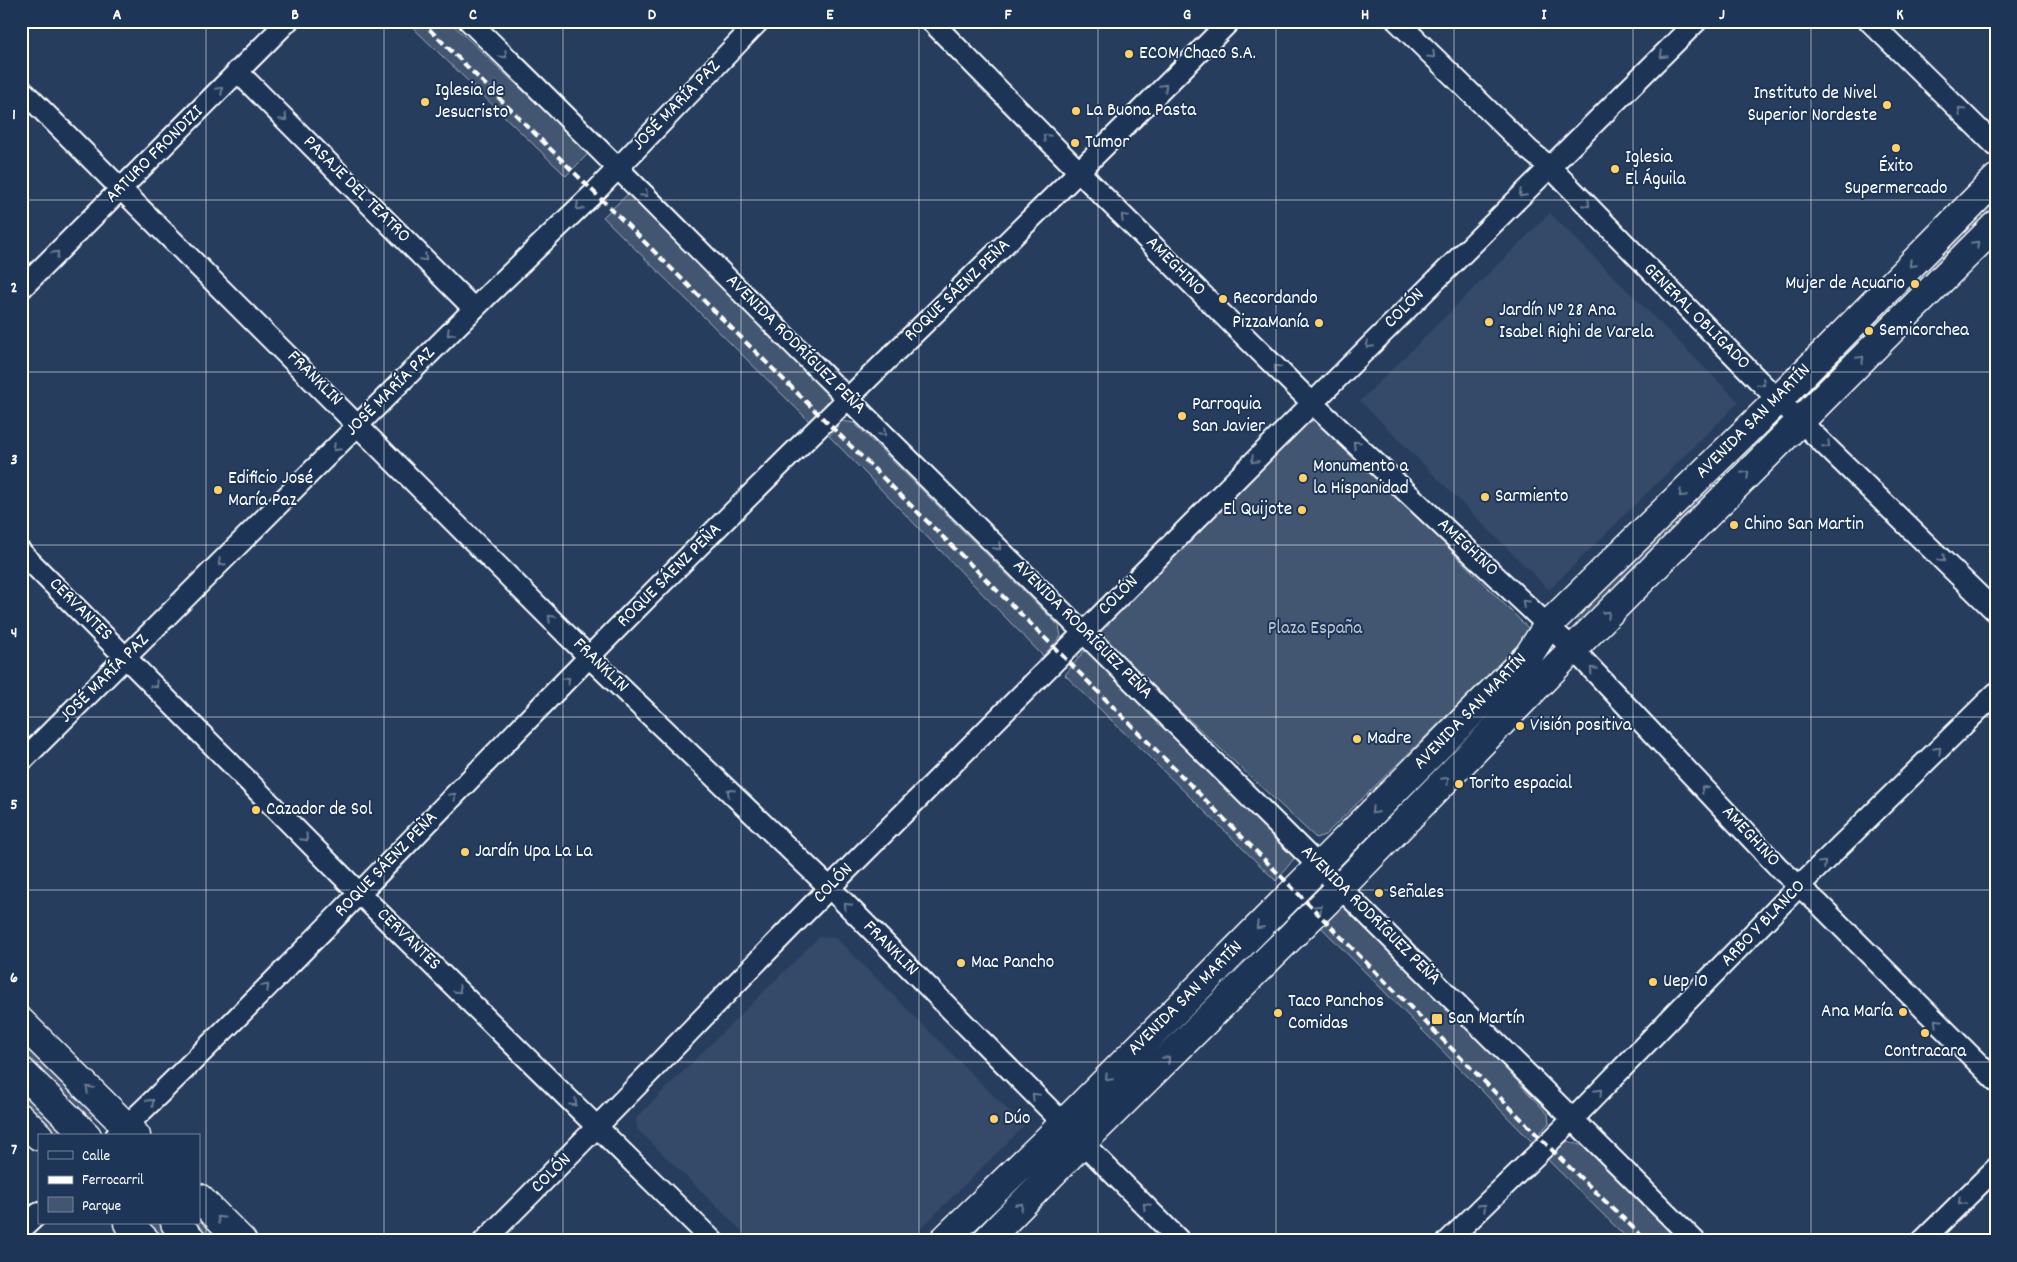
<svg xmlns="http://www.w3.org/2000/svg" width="2017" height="1262" viewBox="0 0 2017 1262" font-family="Dekko,sans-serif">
	<rect width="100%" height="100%" fill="#263d5e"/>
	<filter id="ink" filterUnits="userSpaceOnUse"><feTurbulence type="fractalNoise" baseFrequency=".02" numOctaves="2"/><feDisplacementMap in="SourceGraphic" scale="10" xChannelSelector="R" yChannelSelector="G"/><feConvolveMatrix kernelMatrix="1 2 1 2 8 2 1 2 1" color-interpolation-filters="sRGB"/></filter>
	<g filter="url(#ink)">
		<!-- built -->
		<path fill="#344a68" d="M 1550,213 L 1739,402 L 1549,590 L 1360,401 Z
			M 819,937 L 836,938 L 1024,1126 L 908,1241 L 752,1241 L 637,1129 L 636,1118 Z"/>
		<!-- green -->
		<path fill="#425672" stroke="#a0aab8" d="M 406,21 L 449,21 L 589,153 L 566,176 Z
			M 1996,192 L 1996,216 L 1814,394 L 1808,388 Z
			M 629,193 L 829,389 L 830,399 L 810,422 L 603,217 Z
			M 842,421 L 854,423 L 1059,626 L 1061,636 L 1043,656 L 829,436 Z
			M 1303,421 L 1322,421 L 1528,628 L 1525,639 L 1325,835 L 1316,838 L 1102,638 L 1100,627 Z
			M 1761,422 L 1772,432 L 1581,622 L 1570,612 Z
			M 1084,651 L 1091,651 L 1297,855 L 1276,881 L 1065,675 Z
			M 1335,905 L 1354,908 L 1548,1114 L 1549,1123 L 1532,1142 L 1317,923 Z
			M 21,1035 L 95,1112 L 89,1119 L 84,1119 L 21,1057 Z
			M 21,1087 L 70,1136 L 54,1136 L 21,1104 Z
			M 1567,1141 L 1587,1147 L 1681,1241 L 1630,1241 L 1547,1159 Z
			M 199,1209 L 231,1241 L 209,1241 L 192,1223 L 199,1223 Z
			M 143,1223 L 162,1223 L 180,1241 L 161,1241 Z"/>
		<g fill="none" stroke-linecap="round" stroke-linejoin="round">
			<!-- street casing -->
			<g stroke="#fff" stroke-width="24">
				<path id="street" d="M 469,21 C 592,140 711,263 832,383 C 1120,669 1408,954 1695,1241
					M 931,21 L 1108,201 L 1311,402 L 1573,649 L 1779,868 L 1819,904 L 1996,1081
					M 1397,21 L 1529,150 L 1550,167 L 1758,380 L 1996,612
					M 1869,21 L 1996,146
					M 237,71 L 474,309
					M 21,89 L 589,657 L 830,888 L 1180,1241
					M 21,289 L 288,21
					M 21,552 L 359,893 L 713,1241
					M 21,762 L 487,296 L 594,193 L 759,21
					M 116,1136 C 278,981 432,817 589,657 C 799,442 1018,235 1230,21
					M 21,1230 L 39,1213
					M 484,1241 C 609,1117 729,989 853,864 C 1133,582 1414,300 1697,21
					M 1448,1241 L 1573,1119 L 1798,887 L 1996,693
					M 1922,1241 L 1996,1168"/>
			</g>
			<!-- secondary casing -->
			<g stroke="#fff" stroke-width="31">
				<path id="secondary" d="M 943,1241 L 1044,1143 L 1529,655 L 1548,625 L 1779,399 L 1996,179
					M 986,1241 L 1082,1143 L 1341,887 L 1573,649 L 1996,225"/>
			</g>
			<!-- primary casing -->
			<g stroke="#fff" stroke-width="31">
				<path id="primary" d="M 21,1022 L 136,1136
					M 21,1071 L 87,1136
					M 21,1118 L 39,1136
					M 199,1198 L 242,1241
					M 128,1223 L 146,1241
					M 175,1223 L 193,1241"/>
			</g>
			<!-- street -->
			<use href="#street" stroke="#1d3557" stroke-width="20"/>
			<!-- secondary -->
			<use href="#secondary" stroke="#1d3557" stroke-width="28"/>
			<!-- primary -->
			<use href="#primary" stroke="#1d3557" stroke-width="28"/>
			<!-- rail -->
			<path stroke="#fff" stroke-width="4" stroke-dasharray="8 4" stroke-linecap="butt" d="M 421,21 L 1039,632 L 1563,1161 L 1647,1241"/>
		</g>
		<!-- one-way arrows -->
		<defs><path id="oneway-chevron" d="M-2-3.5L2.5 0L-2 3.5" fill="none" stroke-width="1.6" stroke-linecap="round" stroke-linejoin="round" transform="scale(1.25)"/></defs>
		<g stroke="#6c7c92">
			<use href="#oneway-chevron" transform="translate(504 55) rotate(44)"/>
			<use href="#oneway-chevron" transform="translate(1432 55) rotate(44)"/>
			<use href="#oneway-chevron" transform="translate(1663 55) rotate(135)"/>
			<use href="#oneway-chevron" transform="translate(1164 87) rotate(-45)"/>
			<use href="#oneway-chevron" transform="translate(220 90) rotate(-46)"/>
			<use href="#oneway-chevron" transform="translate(1961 111) rotate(-136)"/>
			<use href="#oneway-chevron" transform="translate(284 118) rotate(45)"/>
			<use href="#oneway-chevron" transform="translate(1046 137) rotate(-135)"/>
			<use href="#oneway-chevron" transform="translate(645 194) rotate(45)"/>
			<use href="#oneway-chevron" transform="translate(1522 194) rotate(135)"/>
			<use href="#oneway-chevron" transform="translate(1587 204) rotate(46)"/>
			<use href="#oneway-chevron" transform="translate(579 207) rotate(136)"/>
			<use href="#oneway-chevron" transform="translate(1124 217) rotate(-135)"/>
			<use href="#oneway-chevron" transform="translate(1976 244) rotate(-45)"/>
			<use href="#oneway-chevron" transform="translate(56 254) rotate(-45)"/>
			<use href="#oneway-chevron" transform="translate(424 258) rotate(45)"/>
			<use href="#oneway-chevron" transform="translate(1912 264) rotate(135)"/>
			<use href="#oneway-chevron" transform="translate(450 333) rotate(135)"/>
			<use href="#oneway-chevron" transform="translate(1369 345) rotate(135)"/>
			<use href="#oneway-chevron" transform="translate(1861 359) rotate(-45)"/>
			<use href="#oneway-chevron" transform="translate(1277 368) rotate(-135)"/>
			<use href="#oneway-chevron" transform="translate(1762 383) rotate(43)"/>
			<use href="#oneway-chevron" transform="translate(883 433) rotate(45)"/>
			<use href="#oneway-chevron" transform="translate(1356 444) rotate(-137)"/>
			<use href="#oneway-chevron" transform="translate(1827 445) rotate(45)"/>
			<use href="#oneway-chevron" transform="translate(336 448) rotate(135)"/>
			<use href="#oneway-chevron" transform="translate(1254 460) rotate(135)"/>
			<use href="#oneway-chevron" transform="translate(1746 474) rotate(-45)"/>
			<use href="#oneway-chevron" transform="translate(1682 494) rotate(135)"/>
			<use href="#oneway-chevron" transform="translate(998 547) rotate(45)"/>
			<use href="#oneway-chevron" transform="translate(1942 559) rotate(45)"/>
			<use href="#oneway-chevron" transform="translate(221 563) rotate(135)"/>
			<use href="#oneway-chevron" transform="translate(1525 603) rotate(-137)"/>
			<use href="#oneway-chevron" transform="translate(1607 614) rotate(-45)"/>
			<use href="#oneway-chevron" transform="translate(551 618) rotate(-135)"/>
			<use href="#oneway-chevron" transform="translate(1593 670) rotate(-133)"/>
			<use href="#oneway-chevron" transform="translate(567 680) rotate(-46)"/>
			<use href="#oneway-chevron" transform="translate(155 685) rotate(46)"/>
			<use href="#oneway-chevron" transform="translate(1938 750) rotate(-45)"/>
			<use href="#oneway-chevron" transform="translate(1446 780) rotate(-46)"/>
			<use href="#oneway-chevron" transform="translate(1704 789) rotate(-133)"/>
			<use href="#oneway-chevron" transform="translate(730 792) rotate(-136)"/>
			<use href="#oneway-chevron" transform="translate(453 796) rotate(-46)"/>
			<use href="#oneway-chevron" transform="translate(1374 811) rotate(135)"/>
			<use href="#oneway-chevron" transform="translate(305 838) rotate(46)"/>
			<use href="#oneway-chevron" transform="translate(1823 864) rotate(-44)"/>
			<use href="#oneway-chevron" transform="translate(847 906) rotate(-134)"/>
			<use href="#oneway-chevron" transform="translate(1319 908) rotate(-44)"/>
			<use href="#oneway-chevron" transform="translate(1259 926) rotate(135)"/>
			<use href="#oneway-chevron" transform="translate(266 987) rotate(-45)"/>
			<use href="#oneway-chevron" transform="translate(458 990) rotate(44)"/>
			<use href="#oneway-chevron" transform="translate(1937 1022) rotate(-135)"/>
			<use href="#oneway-chevron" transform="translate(1167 1059) rotate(-45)"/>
			<use href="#oneway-chevron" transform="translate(1108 1078) rotate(135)"/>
			<use href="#oneway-chevron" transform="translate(89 1089) rotate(-135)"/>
			<use href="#oneway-chevron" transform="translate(1599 1092) rotate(-46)"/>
			<use href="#oneway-chevron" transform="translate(1035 1096) rotate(-135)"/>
			<use href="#oneway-chevron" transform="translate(151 1102) rotate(-45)"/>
			<use href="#oneway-chevron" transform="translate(574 1103) rotate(44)"/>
			<use href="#oneway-chevron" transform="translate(1961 1202) rotate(135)"/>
			<use href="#oneway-chevron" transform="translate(1020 1206) rotate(-46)"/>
			<use href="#oneway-chevron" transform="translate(1146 1206) rotate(-135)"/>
			<use href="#oneway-chevron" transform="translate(1483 1207) rotate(-44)"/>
			<use href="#oneway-chevron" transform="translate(220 1219) rotate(-135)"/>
		</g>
	</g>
	<!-- grid -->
	<path fill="none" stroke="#fff" stroke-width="1" stroke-opacity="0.55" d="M 206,21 L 206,1241M 384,21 L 384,1241M 563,21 L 563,1241M 741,21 L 741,1241M 919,21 L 919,1241M 1098,21 L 1098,1241M 1276,21 L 1276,1241M 1454,21 L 1454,1241M 1633,21 L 1633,1241M 1811,21 L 1811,1241M 21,200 L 1996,200M 21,372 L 1996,372M 21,545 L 1996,545M 21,717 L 1996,717M 21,890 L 1996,890M 21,1062 L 1996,1062"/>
	<!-- markers -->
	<g fill="#ffd166" stroke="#1d3557" stroke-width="2">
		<circle cx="1129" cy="54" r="5"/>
		<circle cx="425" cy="102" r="5"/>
		<circle cx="1887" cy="105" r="5"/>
		<circle cx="1076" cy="111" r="5"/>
		<circle cx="1075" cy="143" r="5"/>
		<circle cx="1896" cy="148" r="5"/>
		<circle cx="1615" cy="169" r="5"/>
		<circle cx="1915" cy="284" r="5"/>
		<circle cx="1223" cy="299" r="5"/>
		<circle cx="1489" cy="322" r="5"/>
		<circle cx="1319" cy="323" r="5"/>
		<circle cx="1869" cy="331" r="5"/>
		<circle cx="1182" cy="416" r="5"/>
		<circle cx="1303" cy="478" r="5"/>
		<circle cx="218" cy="490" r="5"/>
		<circle cx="1485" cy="497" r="5"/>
		<circle cx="1302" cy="510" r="5"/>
		<circle cx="1734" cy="525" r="5"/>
		<circle cx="1520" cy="726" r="5"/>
		<circle cx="1357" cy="739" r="5"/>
		<circle cx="1459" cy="784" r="5"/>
		<circle cx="256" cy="810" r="5"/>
		<circle cx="465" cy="852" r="5"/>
		<circle cx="1379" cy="893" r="5"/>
		<circle cx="961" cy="963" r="5"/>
		<circle cx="1653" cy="982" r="5"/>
		<circle cx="1903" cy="1012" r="5"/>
		<circle cx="1278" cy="1013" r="5"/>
		<rect x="1431" y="1013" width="12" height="12" rx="2.5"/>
		<circle cx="1925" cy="1033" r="5"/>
		<circle cx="994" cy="1119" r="5"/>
	</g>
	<g text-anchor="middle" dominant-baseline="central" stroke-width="4" stroke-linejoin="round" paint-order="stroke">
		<!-- poi labels -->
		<g font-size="19" fill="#fff" stroke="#1d3557" text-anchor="start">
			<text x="1139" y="54">ECOM Chaco S.A.</text>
			<text x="435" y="91">Iglesia de<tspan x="435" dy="22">Jesucristo</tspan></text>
			<text x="1877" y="94" text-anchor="end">Instituto de Nivel<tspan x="1877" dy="22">Superior Nordeste</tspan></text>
			<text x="1086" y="111">La Buona Pasta</text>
			<text x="1085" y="143">Tumor</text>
			<text x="1625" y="158">Iglesia<tspan x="1625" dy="22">El Águila</tspan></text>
			<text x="1896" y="167" text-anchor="middle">Éxito<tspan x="1896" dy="22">Supermercado</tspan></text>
			<text x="1905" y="284" text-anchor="end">Mujer de Acuario</text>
			<text x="1233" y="299">Recordando</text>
			<text x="1499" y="311">Jardín N° 28 Ana<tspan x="1499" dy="22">Isabel Righi de Varela</tspan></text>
			<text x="1309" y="323" text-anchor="end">PizzaManía</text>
			<text x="1879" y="331">Semicorchea</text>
			<text x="1192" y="405">Parroquia<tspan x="1192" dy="22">San Javier</tspan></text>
			<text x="1313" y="467">Monumento a<tspan x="1313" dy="22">la Hispanidad</tspan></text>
			<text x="228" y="479">Edificio José<tspan x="228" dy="22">María Paz</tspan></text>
			<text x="1495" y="497">Sarmiento</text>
			<text x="1292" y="510" text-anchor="end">El Quijote</text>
			<text x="1744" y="525">Chino San Martin</text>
			<text x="1530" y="726">Visión positiva</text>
			<text x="1367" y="739">Madre</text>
			<text x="1469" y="784">Torito espacial</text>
			<text x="266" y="810">Cazador de Sol</text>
			<text x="475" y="852">Jardín Upa La La</text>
			<text x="1389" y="893">Señales</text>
			<text x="971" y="963">Mac Pancho</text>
			<text x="1663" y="982">Uep 10</text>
			<text x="1288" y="1002">Taco Panchos<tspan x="1288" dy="22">Comidas</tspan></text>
			<text x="1893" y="1012" text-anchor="end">Ana María</text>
			<text x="1448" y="1019">San Martín</text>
			<text x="1925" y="1052" text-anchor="middle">Contracara</text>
			<text x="1004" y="1119">Dúo</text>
		</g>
		<!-- street labels -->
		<g font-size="19" fill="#fff" stroke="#1d3557">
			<text transform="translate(677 106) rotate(-46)">JOSÉ MARÍA PAZ</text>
			<text transform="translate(155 155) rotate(-45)">ARTURO FRONDIZI</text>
			<text transform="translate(356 190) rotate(45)">PASAJE DEL TEATRO</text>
			<text transform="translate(1175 267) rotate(45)">AMEGHINO</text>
			<text transform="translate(958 291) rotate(-44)">ROQUE SÁENZ PEÑA</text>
			<text transform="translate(1405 309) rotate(-45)">COLÓN</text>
			<text transform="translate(1696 317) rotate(45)">GENERAL OBLIGADO</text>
			<text transform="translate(795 345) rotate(45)">AVENIDA RODRÍGUEZ PEÑA</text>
			<text transform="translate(314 379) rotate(45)">FRANKLIN</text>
			<text transform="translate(391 392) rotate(-45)">JOSÉ MARÍA PAZ</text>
			<text transform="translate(1754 422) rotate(-45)">AVENIDA SAN MARTÍN</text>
			<text transform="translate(1467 548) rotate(43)">AMEGHINO</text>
			<text transform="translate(670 576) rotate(-45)">ROQUE SÁENZ PEÑA</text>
			<text transform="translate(1119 596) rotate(-45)">COLÓN</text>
			<text transform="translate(80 610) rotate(45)">CERVANTES</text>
			<text transform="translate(1082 630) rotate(45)">AVENIDA RODRÍGUEZ PEÑA</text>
			<text transform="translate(600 666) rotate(44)">FRANKLIN</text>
			<text transform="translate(105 679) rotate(-45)">JOSÉ MARÍA PAZ</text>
			<text transform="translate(1471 712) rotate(-46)">AVENIDA SAN MARTÍN</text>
			<text transform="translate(1750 837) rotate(47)">AMEGHINO</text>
			<text transform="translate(387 865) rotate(-46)">ROQUE SÁENZ PEÑA</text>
			<text transform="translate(834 884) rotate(-46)">COLÓN</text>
			<text transform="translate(1370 916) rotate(45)">AVENIDA RODRÍGUEZ PEÑA</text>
			<text transform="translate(1764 924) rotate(-46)">ARBO Y BLANCO</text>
			<text transform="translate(408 940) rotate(44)">CERVANTES</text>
			<text transform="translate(890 949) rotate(45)">FRANKLIN</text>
			<text transform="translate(1186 999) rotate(-45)">AVENIDA SAN MARTÍN</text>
			<text transform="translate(552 1174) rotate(-45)">COLÓN</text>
		</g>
		<!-- park labels -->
		<g font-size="19" fill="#bdc4ce" stroke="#1d3557">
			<text x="1315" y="629">Plaza España</text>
		</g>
	</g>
	<!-- margin -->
	<rect width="2017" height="1262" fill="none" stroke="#1d3557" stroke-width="55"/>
	<!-- legend -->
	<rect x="38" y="1134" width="162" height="90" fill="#1d3557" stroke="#77869a"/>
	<rect x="48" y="1151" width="25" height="8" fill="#1d3557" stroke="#77869a"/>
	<text x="82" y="1160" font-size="15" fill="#ffffff">Calle</text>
	<rect x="48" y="1176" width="25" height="8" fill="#ffffff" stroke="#77869a"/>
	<text x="82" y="1184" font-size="15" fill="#ffffff">Ferrocarril</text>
	<rect x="48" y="1197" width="25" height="15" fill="#425672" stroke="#77869a"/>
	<text x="82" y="1210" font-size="15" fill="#ffffff">Parque</text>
	<rect x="28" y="28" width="1962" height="1206" fill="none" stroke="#fff" stroke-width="2"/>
	<g font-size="16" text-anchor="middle" font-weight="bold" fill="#fff">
		<text x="117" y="19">A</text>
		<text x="295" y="19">B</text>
		<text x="473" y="19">C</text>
		<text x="652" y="19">D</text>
		<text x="830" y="19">E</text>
		<text x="1008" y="19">F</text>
		<text x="1187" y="19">G</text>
		<text x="1365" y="19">H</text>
		<text x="1544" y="19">I</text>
		<text x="1722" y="19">J</text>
		<text x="1900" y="19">K</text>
		<text x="14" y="119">1</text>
		<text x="14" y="292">2</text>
		<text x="14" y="464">3</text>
		<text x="14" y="637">4</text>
		<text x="14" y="809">5</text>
		<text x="14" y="982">6</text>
		<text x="14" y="1154">7</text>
	</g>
</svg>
